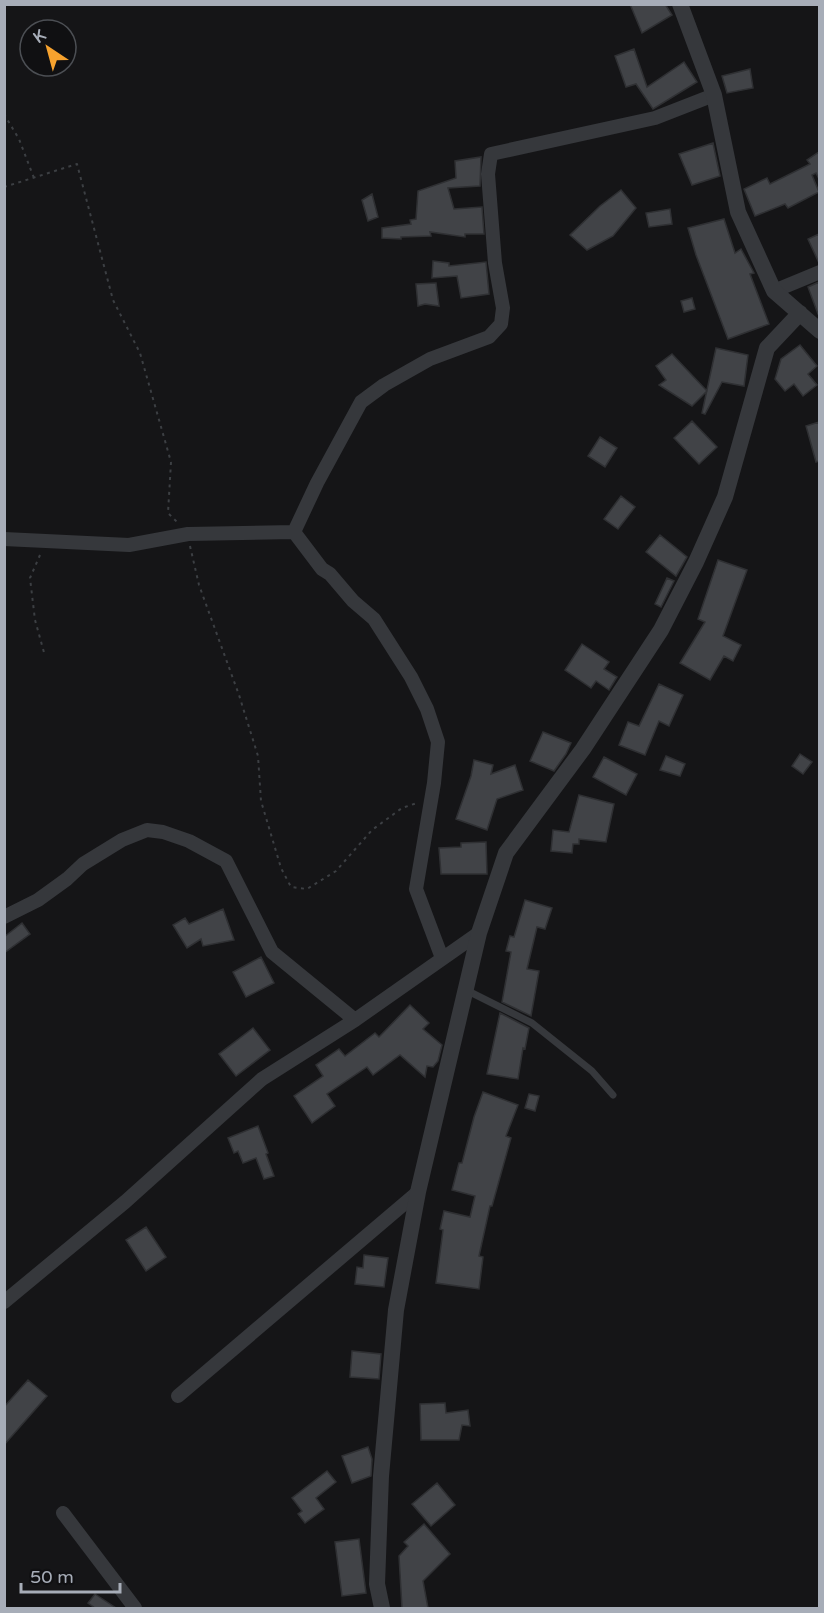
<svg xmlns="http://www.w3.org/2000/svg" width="824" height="1613" viewBox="0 0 824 1613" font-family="'Varela Round',sans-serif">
	<rect width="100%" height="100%" fill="#151517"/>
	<!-- building -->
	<path fill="#414347" stroke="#2f3033" stroke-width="1.5" d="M 630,4 L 665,4 L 672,15 L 642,33 Z
		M 634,49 L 647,87 L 684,62 L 697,82 L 653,109 L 636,84 L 626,87 L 615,56 Z
		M 750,69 L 753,88 L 727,93 L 722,76 Z
		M 713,143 L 720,176 L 692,185 L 679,154 Z
		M 819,152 L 819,179 L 816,173 L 812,175 L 819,192 L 788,208 L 785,204 L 755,216 L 744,189 L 767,178 L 770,184 L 810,164 L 807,160 Z
		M 481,157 L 480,186 L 448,188 L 454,209 L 482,207 L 484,234 L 465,234 L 465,237 L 430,232 L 431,236 L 401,237 L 401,239 L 382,238 L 382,228 L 411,224 L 410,220 L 416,219 L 418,191 L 456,178 L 455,161 Z
		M 621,190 L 636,208 L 613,236 L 587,250 L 570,235 L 600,206 Z
		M 372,194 L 378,217 L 368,221 L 362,200 Z
		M 670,209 L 672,224 L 649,227 L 646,213 Z
		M 724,219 L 735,253 L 741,249 L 754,273 L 750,274 L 769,324 L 728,339 L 696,255 L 688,228 Z
		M 819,234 L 819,263 L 808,239 Z
		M 433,261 L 449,263 L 449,266 L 486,262 L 489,294 L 461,298 L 457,276 L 432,278 Z
		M 819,282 L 819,314 L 818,314 L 808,287 Z
		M 436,283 L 439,306 L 425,304 L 418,306 L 416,284 Z
		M 692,298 L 695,309 L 684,312 L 681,301 Z
		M 800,345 L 817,366 L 808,374 L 817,385 L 803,396 L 794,384 L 785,391 L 775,379 L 781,359 Z
		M 716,348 L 748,355 L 744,386 L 722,382 L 705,414 L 702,413 Z
		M 672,354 L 707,391 L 692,406 L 659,385 L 666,380 L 656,366 Z
		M 692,421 L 717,447 L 699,464 L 674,438 Z
		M 819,422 L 819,461 L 816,462 L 806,426 Z
		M 600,437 L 617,448 L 605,467 L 588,456 Z
		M 621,496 L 635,507 L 618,529 L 604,519 Z
		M 660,535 L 687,557 L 676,576 L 646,552 Z
		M 718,560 L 747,570 L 723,636 L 741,645 L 733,661 L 724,656 L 710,680 L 680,663 L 705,622 L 698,619 Z
		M 667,578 L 674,581 L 661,607 L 655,604 Z
		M 582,644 L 609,662 L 604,669 L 617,677 L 609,690 L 596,681 L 591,688 L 565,670 Z
		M 659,684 L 683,695 L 669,726 L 659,721 L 645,755 L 619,745 L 628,722 L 639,726 Z
		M 543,732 L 571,743 L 566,754 L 554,771 L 530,761 Z
		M 800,754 L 812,762 L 803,774 L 792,766 Z
		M 666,756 L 685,764 L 680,776 L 660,770 Z
		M 604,757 L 637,774 L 626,795 L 593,777 Z
		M 474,760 L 493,765 L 491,774 L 515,765 L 523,790 L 497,799 L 487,830 L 456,819 L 471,776 Z
		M 579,795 L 614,804 L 606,842 L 579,839 L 579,844 L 573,844 L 572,853 L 551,851 L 553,830 L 569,832 Z
		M 486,842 L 487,874 L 441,874 L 439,848 L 461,847 L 461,843 Z
		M 525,900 L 552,908 L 545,929 L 537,927 L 527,969 L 539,971 L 531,1016 L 502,1002 L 511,952 L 506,951 L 510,936 L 514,937 Z
		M 223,909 L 234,940 L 203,946 L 201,939 L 187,948 L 173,925 L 185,918 L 189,924 Z
		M 22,923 L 30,934 L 4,953 L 4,937 Z
		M 261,957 L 274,983 L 246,997 L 233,972 Z
		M 410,1005 L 429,1023 L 423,1029 L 442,1045 L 438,1061 L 433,1067 L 427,1066 L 425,1077 L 400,1055 L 373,1075 L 367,1067 L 327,1094 L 335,1106 L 312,1123 L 294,1096 L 323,1076 L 316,1065 L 339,1049 L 345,1056 L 375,1033 L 379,1037 Z
		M 500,1013 L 529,1028 L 525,1049 L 523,1048 L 518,1079 L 487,1074 Z
		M 253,1028 L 270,1050 L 236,1076 L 219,1054 Z
		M 483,1092 L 518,1105 L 506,1136 L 511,1138 L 492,1206 L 490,1206 L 479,1256 L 483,1257 L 479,1289 L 436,1283 L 443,1230 L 440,1229 L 444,1211 L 470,1217 L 475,1196 L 452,1190 L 459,1163 L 462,1163 L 474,1117 Z
		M 529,1094 L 539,1096 L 535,1111 L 525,1108 Z
		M 258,1126 L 268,1153 L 266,1154 L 274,1176 L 264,1179 L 256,1158 L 243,1163 L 238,1151 L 234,1153 L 228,1138 Z
		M 146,1227 L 166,1257 L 146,1271 L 126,1240 Z
		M 364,1255 L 388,1258 L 384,1287 L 355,1284 L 357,1267 L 363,1268 Z
		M 352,1351 L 381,1354 L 379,1379 L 350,1377 Z
		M 28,1380 L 47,1396 L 4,1445 L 4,1407 Z
		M 445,1403 L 446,1413 L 468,1410 L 470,1426 L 462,1425 L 459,1440 L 421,1440 L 420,1404 Z
		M 368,1447 L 372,1459 L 371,1476 L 352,1483 L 342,1456 Z
		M 327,1471 L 336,1482 L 316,1498 L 324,1509 L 305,1523 L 298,1514 L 302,1511 L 292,1498 Z
		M 437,1483 L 455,1505 L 431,1526 L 412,1504 Z
		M 424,1524 L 450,1554 L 423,1581 L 428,1608 L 402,1608 L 399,1556 L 408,1546 L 404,1542 Z
		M 359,1539 L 366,1593 L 342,1596 L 335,1542 Z
		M 95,1594 L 116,1608 L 95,1608 L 88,1603 Z"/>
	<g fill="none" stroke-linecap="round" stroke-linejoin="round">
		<!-- path -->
		<path stroke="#3c3f43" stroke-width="2" stroke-dasharray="3 4.5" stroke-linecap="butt" d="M 4,114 L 19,139 L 34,178
			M 4,187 L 77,164 L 113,300 L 140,353 L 171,462 L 168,513 L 178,523
			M 190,546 L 199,585 L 239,695 L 258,756 L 261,801 L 281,868 L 291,887 L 307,889 L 336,871 L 372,830 L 402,808 L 417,803
			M 40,555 L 30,578 L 35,620 L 45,656"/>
		<!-- service -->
		<path stroke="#36383c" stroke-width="7" d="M 466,990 L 532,1023 L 592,1071 L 613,1095"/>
		<!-- minor -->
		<path stroke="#36383c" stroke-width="14" d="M 774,291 L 820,272
			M 294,532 L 317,483 L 361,402 L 384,385 L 430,359 L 489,337 L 501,324 L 503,308 L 495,263 L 488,174 L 491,154 L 655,118 L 714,95
			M 294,532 L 322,569 L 330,574 L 353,601 L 374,619 L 411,677 L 427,709 L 438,742 L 434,783 L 416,889 L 442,958
			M 4,539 L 129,545 L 188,534 L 294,532
			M 4,917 L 38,900 L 67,879 L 83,864 L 122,840 L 147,830 L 163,832 L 189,841 L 226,861 L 272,952 L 355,1020
			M 4,1302 L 125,1202 L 262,1079 L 355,1020 L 479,933
			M 178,1396 L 418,1192
			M 63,1513 L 135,1608"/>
		<!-- tertiary -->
		<path stroke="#36383c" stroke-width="16" d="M 680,4 L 714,95 L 738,212 L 774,291 L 820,331
			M 382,1608 L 377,1584 L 381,1476 L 396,1310 L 418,1192 L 479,933 L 506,853 L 583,749 L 661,630 L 696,562 L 725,497 L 767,348 L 800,313"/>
	</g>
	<!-- border -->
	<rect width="824" height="1613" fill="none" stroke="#a7adb8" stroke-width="12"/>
	<!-- north arrow -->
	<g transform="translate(48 48) rotate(324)"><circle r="28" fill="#101012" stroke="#4c4f54" stroke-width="1.5"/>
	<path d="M0-4.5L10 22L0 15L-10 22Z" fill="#f6a22e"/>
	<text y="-9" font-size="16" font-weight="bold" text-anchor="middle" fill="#a7adb8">K</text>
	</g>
	<!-- scale -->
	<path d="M21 1583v9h99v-9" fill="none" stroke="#a7adb8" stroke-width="3"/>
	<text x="30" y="1583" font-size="18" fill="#a7adb8" stroke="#101012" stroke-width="4.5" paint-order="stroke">50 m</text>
</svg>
